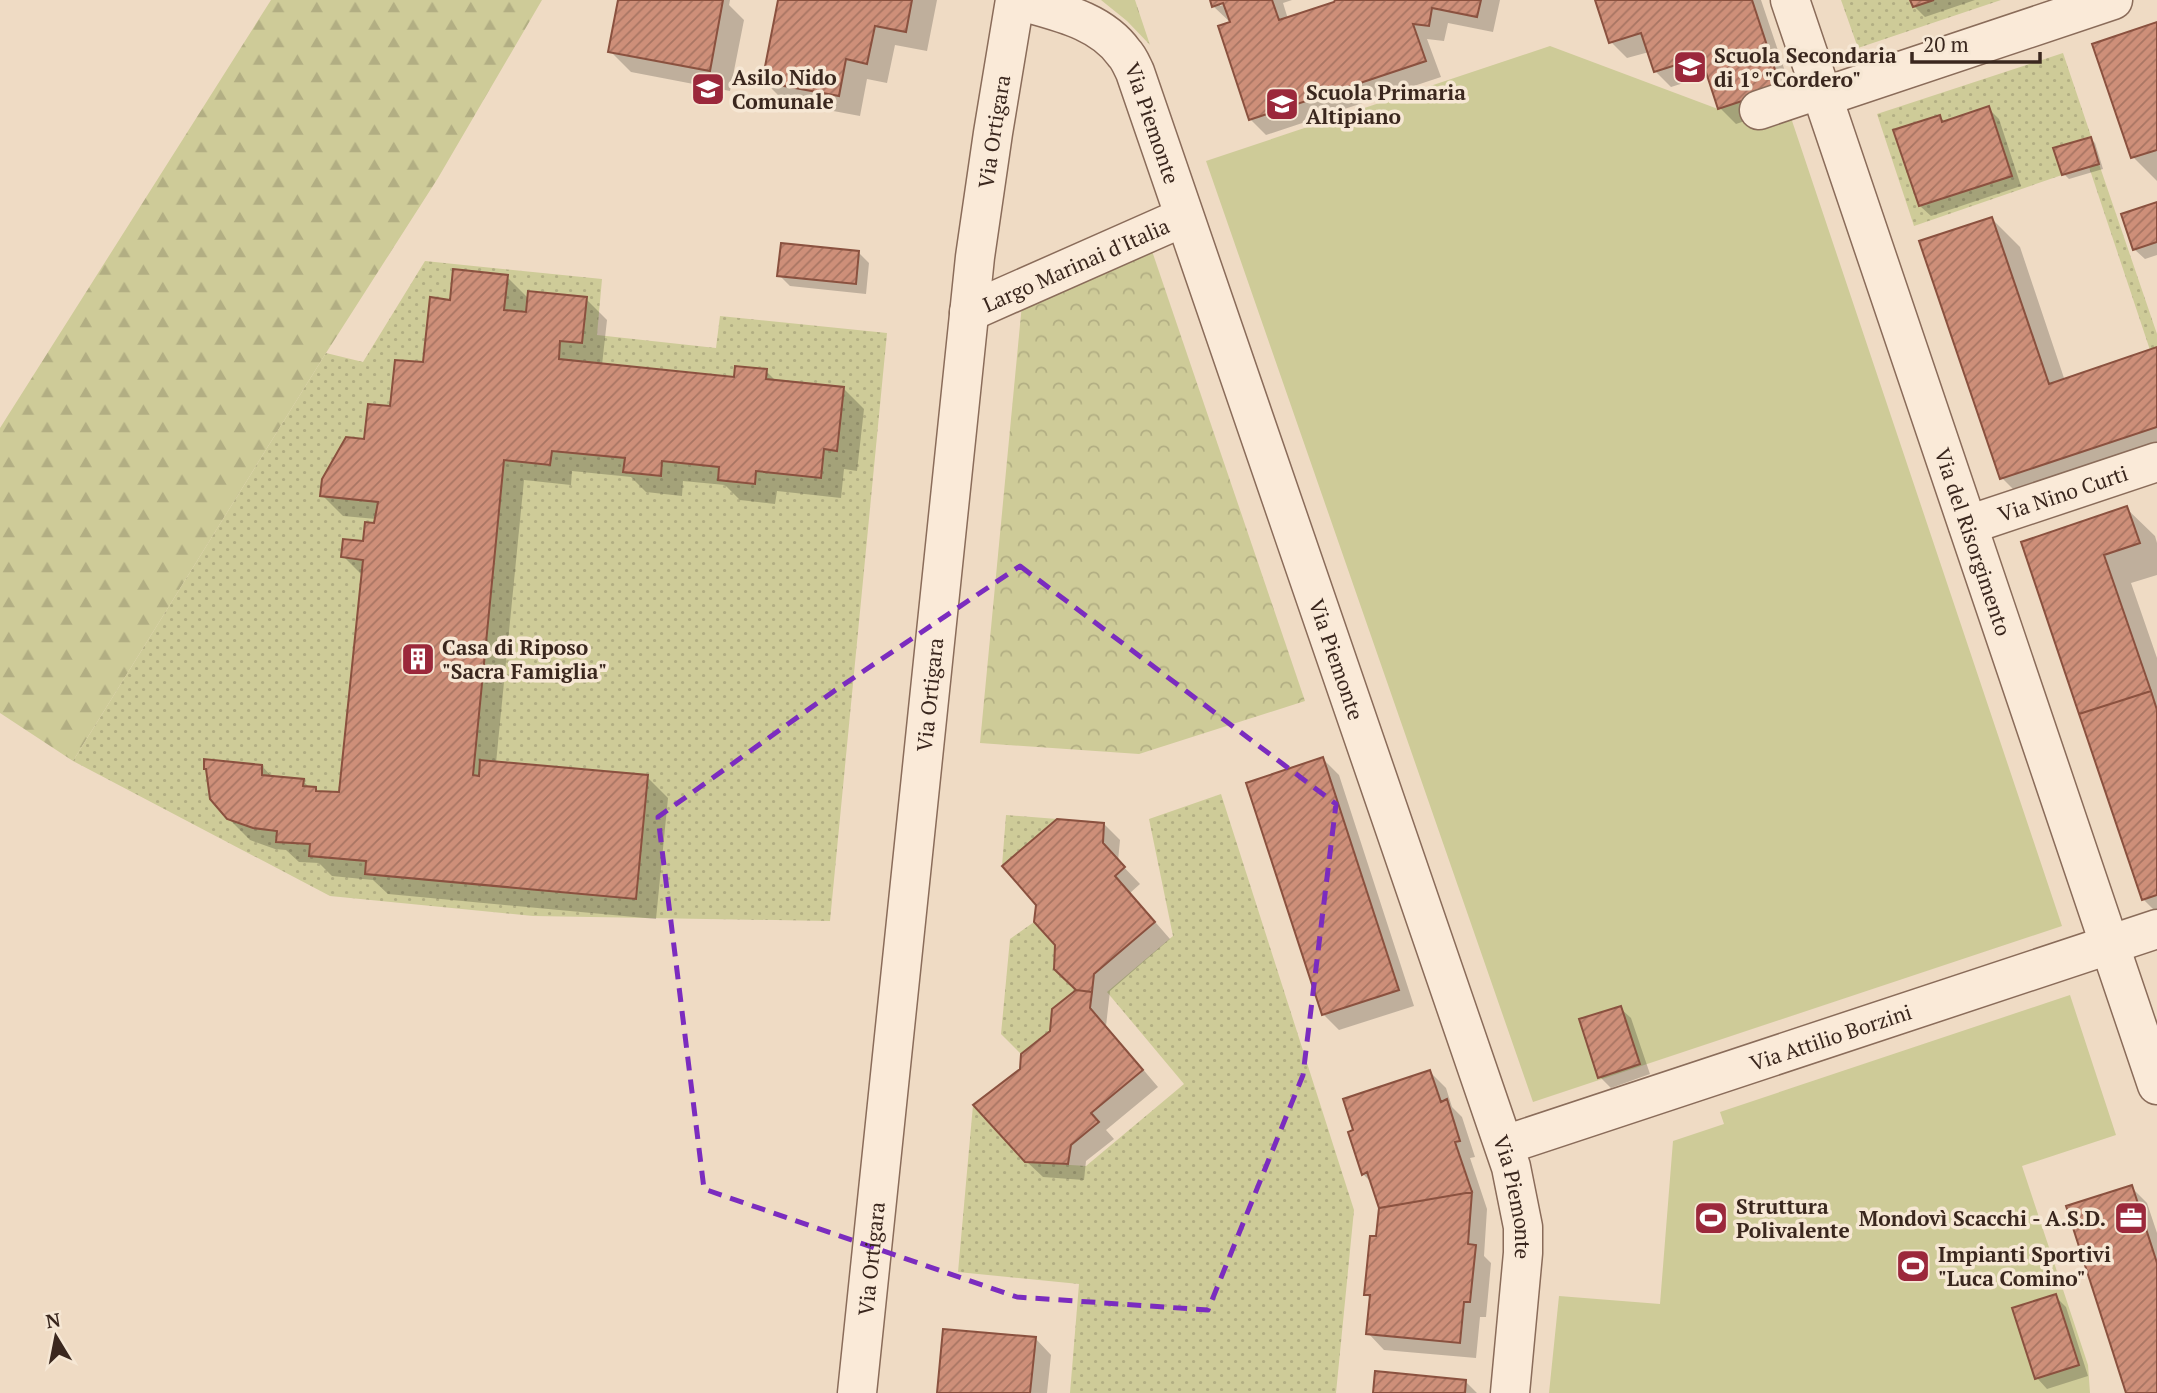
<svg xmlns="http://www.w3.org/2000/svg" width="2157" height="1393" viewBox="0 0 2157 1393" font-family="'PT Serif',serif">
	<defs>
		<pattern id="grass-tufts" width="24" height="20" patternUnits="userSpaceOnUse" patternTransform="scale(1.75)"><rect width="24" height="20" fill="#cecb98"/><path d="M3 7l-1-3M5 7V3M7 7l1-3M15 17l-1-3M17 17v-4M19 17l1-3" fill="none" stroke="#b2ae83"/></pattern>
		<pattern id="forest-firs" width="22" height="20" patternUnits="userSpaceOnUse" patternTransform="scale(1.75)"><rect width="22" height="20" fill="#cecb98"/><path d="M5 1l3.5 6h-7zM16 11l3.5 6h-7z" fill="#b2ae83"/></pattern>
		<pattern id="park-crowns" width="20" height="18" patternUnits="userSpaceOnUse" patternTransform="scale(1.75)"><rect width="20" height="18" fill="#cecb98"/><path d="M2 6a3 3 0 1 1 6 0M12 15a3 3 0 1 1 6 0" fill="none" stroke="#b2ae83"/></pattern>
		<pattern id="garden-dots" width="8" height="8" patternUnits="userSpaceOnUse" patternTransform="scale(1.75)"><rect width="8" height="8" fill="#cecb98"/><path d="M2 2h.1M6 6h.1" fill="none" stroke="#b2ae83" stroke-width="1.8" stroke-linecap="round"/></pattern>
		<pattern id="building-hatch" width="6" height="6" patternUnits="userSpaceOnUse" patternTransform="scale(1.75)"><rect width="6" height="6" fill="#ce8f79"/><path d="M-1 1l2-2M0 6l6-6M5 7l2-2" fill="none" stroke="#a87563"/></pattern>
	</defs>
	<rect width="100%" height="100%" fill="#efdbc4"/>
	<!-- grass -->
	<path fill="url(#grass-tufts)" d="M 1101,0 L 1135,0 L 1150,45 L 1127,21 Z"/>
	<!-- forest -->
	<path fill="url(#forest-firs)" d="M 271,0 L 542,0 L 438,178 L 326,353 L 73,761 L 0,713 L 0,428 Z"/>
	<!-- park -->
	<path fill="url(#park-crowns)" d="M 1151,248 L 1305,701 L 1139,754 L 980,743 L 1022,304 Z"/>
	<!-- garden -->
	<path fill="url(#garden-dots)" d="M 1841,0 L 2001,0 L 1858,48 Z
		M 2063,53 L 2091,136 L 2054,148 L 2062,175 L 1914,226 L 1877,114 Z
		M 2099,164 L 2157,334 L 2157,347 L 2150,350 L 2089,167 Z
		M 425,261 L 602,279 L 597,335 L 716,348 L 720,316 L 887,333 L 830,921 L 533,916 L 330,896 L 73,761 L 326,353 L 363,362 Z
		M 1221,794 L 1354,1210 L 1336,1393 L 1070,1393 L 1079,1284 L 958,1272 L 973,1105 L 1025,1162 L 1086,1166 L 1184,1084 L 1107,992 L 1173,936 L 1149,819 Z
		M 1006,815 L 1057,819 L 1002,866 Z
		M 1034,922 L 1055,945 L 1054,969 L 1076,990 L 1052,1009 L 1050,1031 L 1021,1054 L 1001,1034 L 1010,939 Z"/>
	<!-- pitch -->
	<path fill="#cecb98" d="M 1550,46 L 1718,109 L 1781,88 L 2062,926 L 1533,1102 L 1206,161 Z
		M 2070,995 L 2116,1135 L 2022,1166 L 2088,1365 L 2090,1393 L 1549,1393 L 1559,1296 L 1660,1304 L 1673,1141 L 1724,1124 L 1720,1112 Z"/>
	<!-- shadow -->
	<path fill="#0003" d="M 620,0 L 730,0 L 729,5 L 744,20 L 730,91 L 631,72 L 610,51 Z
		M 780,0 L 937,0 L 927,51 L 895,45 L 887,83 L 867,79 L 860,116 L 785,102 L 764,81 Z
		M 1211,0 L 1227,0 L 1220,2 L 1220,6 L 1231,2 L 1231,0 L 1292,0 L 1283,3 L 1288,19 L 1336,4 L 1336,0 L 1500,0 L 1493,32 L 1448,23 L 1444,41 L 1427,39 L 1441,77 L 1266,135 L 1250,119 L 1231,23 L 1213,6 Z
		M 1597,0 L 1761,0 L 1796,104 L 1736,124 L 1720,108 L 1709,75 L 1671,87 L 1655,71 L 1649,52 L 1627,58 L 1611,42 Z
		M 1912,0 L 1975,0 L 1925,17 L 1914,6 Z
		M 2157,24 L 2157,181 L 2133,157 Z
		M 1988,108 L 1999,119 L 2021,186 L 1931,216 L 1920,206 L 1940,117 L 1946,123 Z
		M 2090,138 L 2095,143 L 2103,169 L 2069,179 L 2064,174 L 2056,149 Z
		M 2157,204 L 2157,255 L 2145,259 L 2134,249 Z
		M 1992,219 L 2020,247 L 2065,381 L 2157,350 L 2157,464 L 2030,506 L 2002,478 Z
		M 858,252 L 869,263 L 866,294 L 790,286 L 779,275 Z
		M 507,277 L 529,299 L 586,299 L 607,320 L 602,365 L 736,379 L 766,371 L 777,382 L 843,388 L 864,409 L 857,471 L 844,469 L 841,498 L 777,491 L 775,504 L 740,500 L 725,485 L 683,481 L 682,496 L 646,492 L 631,477 L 572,471 L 571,485 L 524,480 L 496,763 L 647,777 L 668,798 L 656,919 L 388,894 L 373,880 L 332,876 L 319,863 L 299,862 L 286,850 L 275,849 L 250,840 L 228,818 L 262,766 L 273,778 L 303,781 L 310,788 L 315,789 L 319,793 L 340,794 L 363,576 L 343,556 L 365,543 L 376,519 L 343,516 L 322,495 L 425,364 L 451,302 Z
		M 2126,508 L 2155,536 L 2157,543 L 2157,575 L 2131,583 L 2157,658 L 2157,913 L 2143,899 L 2023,543 Z
		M 1323,759 L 1339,775 L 1414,1006 L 1339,1030 L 1323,1014 Z
		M 1104,824 L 1120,840 L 1118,861 L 1140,884 L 1130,893 L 1170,939 L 1110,991 L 1106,1026 L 1158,1087 L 1106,1130 L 1114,1139 L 1086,1161 L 1084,1180 L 1043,1177 L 1026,1161 L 1022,1070 L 1052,1032 L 1078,990 Z
		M 1620,1008 L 1631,1018 L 1650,1074 L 1611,1088 L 1600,1077 Z
		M 1430,1072 L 1446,1088 L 1452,1107 L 1462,1117 L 1475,1157 L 1470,1158 L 1487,1209 L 1484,1256 L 1491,1263 L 1486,1317 L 1480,1317 L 1476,1358 L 1384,1350 L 1368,1333 L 1371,1299 L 1366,1294 L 1377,1238 L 1380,1208 L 1372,1183 L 1363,1174 Z
		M 2131,1187 L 2147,1203 L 2157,1233 L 2157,1393 L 2128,1393 Z
		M 2055,1296 L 2066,1307 L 2088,1376 L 2047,1389 L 2037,1378 Z
		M 1035,1338 L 1051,1355 L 1047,1393 L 938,1393 Z
		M 1466,1382 L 1477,1393 L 1375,1393 Z"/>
	<!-- building -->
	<path fill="url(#building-hatch)" stroke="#8a513f" stroke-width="2" d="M 618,0 L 723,0 L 710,71 L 608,52 Z
		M 778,0 L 912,0 L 906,32 L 875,26 L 867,64 L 846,59 L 839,96 L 762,82 Z
		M 1210,0 L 1272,0 L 1279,20 L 1334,2 L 1335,0 L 1481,0 L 1477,17 L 1432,8 L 1429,26 L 1413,24 L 1426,61 L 1249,120 L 1218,26 L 1230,22 L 1223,3 L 1212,7 Z
		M 1595,0 L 1752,0 L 1781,88 L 1718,109 L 1701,57 L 1654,72 L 1641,33 L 1609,43 Z
		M 1910,0 L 1934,0 L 1913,7 Z
		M 2157,22 L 2157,150 L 2131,158 L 2092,44 Z
		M 1989,106 L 2012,176 L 1919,206 L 1893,130 L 1940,115 L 1942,122 Z
		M 2091,137 L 2099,164 L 2062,175 L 2053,148 Z
		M 2157,202 L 2157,242 L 2133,250 L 2121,214 Z
		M 1992,217 L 2049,384 L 2157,347 L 2157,427 L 2000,479 L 1919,241 Z
		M 781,243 L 859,251 L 856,284 L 777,276 Z
		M 453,269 L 508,275 L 504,310 L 526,312 L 528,291 L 587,297 L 582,343 L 560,341 L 559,359 L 734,377 L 735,366 L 767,369 L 766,379 L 844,387 L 837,451 L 824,449 L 821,478 L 756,471 L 755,484 L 718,480 L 719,467 L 662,461 L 661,476 L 623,472 L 625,458 L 552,451 L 550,465 L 504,460 L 473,775 L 479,776 L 480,760 L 648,775 L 636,899 L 365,874 L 366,861 L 309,856 L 310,844 L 276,842 L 277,831 L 253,828 L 227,819 L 210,799 L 206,769 L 204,769 L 204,759 L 262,765 L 262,775 L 304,779 L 303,786 L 316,787 L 316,791 L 339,792 L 363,560 L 341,557 L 343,539 L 363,541 L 365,522 L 374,523 L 378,502 L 320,496 L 322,479 L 346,437 L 364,439 L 368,404 L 390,406 L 395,360 L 423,362 L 430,297 L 450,300 Z
		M 2127,506 L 2140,543 L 2104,555 L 2151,691 L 2079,714 L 2021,542 Z
		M 2151,691 L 2157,710 L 2157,895 L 2142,900 L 2079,714 Z
		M 1323,757 L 1399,990 L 1322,1015 L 1246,783 Z
		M 1057,819 L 1104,823 L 1103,843 L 1125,867 L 1115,876 L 1155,922 L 1094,974 L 1092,992 L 1076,990 L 1054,969 L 1055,945 L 1034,922 L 1036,905 L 1002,866 Z
		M 1076,990 L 1092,992 L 1090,1008 L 1143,1070 L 1091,1113 L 1099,1122 L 1071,1145 L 1068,1164 L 1025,1162 L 973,1105 L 1020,1069 L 1021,1054 L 1050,1031 L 1052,1009 Z
		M 1621,1006 L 1640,1064 L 1598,1078 L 1579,1019 Z
		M 1430,1070 L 1441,1102 L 1447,1099 L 1460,1141 L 1455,1142 L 1472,1192 L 1379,1208 L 1367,1172 L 1362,1175 L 1348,1132 L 1353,1130 L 1343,1099 Z
		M 2132,1185 L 2157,1263 L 2157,1393 L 2126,1393 L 2066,1206 Z
		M 1472,1192 L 1468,1244 L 1476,1245 L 1470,1302 L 1464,1302 L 1460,1343 L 1366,1334 L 1370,1295 L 1364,1295 L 1370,1236 L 1376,1236 L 1379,1208 Z
		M 2056,1294 L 2079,1365 L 2035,1379 L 2012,1308 Z
		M 943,1329 L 1036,1337 L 1030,1393 L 937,1393 Z
		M 1375,1371 L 1466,1380 L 1465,1393 L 1373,1393 Z"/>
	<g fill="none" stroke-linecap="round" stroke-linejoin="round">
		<!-- minor casing -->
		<g stroke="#8a6c5a" stroke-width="41">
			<g id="minor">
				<path id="s1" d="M 1017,0 C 1054,11 1100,19 1124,53 C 1129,58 1132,66 1135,72 L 1511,1167 L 1523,1227 L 1523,1253 L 1510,1393"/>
				<path id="s2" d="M 1790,0 L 2157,1085"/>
				<path d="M 1823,97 L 2113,0"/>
				<path d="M 1759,110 L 1821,89"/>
				<path id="s3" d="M 969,312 L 1184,217"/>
				<path id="s4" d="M 1968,525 L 2157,462"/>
				<path id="s5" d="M 1505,1145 L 2157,929"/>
				<path id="s6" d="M 857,1393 L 975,257 L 993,133 L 1015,0"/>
			</g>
		</g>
		<!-- minor -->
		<use href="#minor" stroke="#faead8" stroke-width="38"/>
	</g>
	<!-- marked area -->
	<path fill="none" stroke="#7b2cbf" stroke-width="5" stroke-dasharray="14 9" stroke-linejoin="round" d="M 1020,566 L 1336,804 L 1303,1075 L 1208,1310 L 1017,1297 L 704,1189 L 658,817 L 837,689 Z"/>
	<!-- icons -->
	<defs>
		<g id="school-square" transform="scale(1.75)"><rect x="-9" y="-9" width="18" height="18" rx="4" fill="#9b283b" stroke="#f6e7d4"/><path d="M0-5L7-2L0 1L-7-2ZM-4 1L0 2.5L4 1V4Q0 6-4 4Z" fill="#fff"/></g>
		<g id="building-square" transform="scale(1.75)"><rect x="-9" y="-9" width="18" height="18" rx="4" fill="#9b283b" stroke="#f6e7d4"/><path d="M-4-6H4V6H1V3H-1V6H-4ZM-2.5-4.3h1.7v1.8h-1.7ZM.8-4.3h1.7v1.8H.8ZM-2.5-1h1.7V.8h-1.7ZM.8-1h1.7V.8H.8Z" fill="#fff"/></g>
		<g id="stadium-square" transform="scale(1.75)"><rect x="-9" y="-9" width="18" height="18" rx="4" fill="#9b283b" stroke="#f6e7d4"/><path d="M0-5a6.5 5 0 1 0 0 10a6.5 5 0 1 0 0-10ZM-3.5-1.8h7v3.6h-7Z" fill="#fff"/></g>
		<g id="office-square" transform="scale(1.75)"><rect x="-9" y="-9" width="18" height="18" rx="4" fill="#9b283b" stroke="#f6e7d4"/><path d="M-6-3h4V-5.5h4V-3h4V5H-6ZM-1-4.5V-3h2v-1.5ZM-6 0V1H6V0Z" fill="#fff"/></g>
	</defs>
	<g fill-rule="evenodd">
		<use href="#school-square" x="1690" y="67"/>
		<use href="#school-square" x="708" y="89"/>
		<use href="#school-square" x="1282" y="104"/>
		<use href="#building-square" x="418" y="659"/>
		<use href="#stadium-square" x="1711" y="1218"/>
		<use href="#office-square" x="2131" y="1218"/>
		<use href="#stadium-square" x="1913" y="1266"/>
	</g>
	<g text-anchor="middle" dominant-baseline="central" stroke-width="7" stroke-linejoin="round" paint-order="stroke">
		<!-- poi labels -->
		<g font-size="21" font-weight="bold" fill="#3a271e" stroke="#f6e7d4" text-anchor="start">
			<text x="1714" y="55">Scuola Secondaria<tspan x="1714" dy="24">di 1° "Cordero"</tspan></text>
			<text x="732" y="77">Asilo Nido<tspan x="732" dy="24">Comunale</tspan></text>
			<text x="1306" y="92">Scuola Primaria<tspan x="1306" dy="24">Altipiano</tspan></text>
			<text x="442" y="647">Casa di Riposo<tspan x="442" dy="24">"Sacra Famiglia"</tspan></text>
			<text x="1736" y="1206">Struttura<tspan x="1736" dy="24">Polivalente</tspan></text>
			<text x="2106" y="1218" text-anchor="end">Mondovì Scacchi - A.S.D.</text>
			<text x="1938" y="1254">Impianti Sportivi<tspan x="1938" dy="24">"Luca Comino"</tspan></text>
		</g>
		<!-- street labels -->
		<g font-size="21" fill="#3a271e" stroke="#f6e7d4">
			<text stroke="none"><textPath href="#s1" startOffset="198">Via Piemonte</textPath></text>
			<text stroke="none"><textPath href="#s6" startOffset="1269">Via Ortigara</textPath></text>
			<text stroke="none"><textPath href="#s3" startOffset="117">Largo Marinai d'Italia</textPath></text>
			<text stroke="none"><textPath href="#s4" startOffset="100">Via Nino Curti</textPath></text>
			<text stroke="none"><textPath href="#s2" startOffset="572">Via del Risorgimento</textPath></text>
			<text stroke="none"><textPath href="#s1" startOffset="765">Via Piemonte</textPath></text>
			<text stroke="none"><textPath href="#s6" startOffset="702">Via Ortigara</textPath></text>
			<text stroke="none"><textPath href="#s5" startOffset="343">Via Attilio Borzini</textPath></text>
			<text stroke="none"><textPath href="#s1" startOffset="1332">Via Piemonte</textPath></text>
			<text stroke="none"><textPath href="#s6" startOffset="135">Via Ortigara</textPath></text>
		</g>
	</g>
	<!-- north arrow -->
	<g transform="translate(56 1337) rotate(350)" stroke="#f6e7d4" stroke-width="5" paint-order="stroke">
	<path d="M0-5L12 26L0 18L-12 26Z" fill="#3a271e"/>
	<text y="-10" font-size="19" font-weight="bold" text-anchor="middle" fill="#3a271e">N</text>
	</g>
	<!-- scale -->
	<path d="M1912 52v10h128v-10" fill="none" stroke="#3a271e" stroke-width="3.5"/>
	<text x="1923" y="52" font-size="21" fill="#3a271e" stroke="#f6e7d4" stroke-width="5" paint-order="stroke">20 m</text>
</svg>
